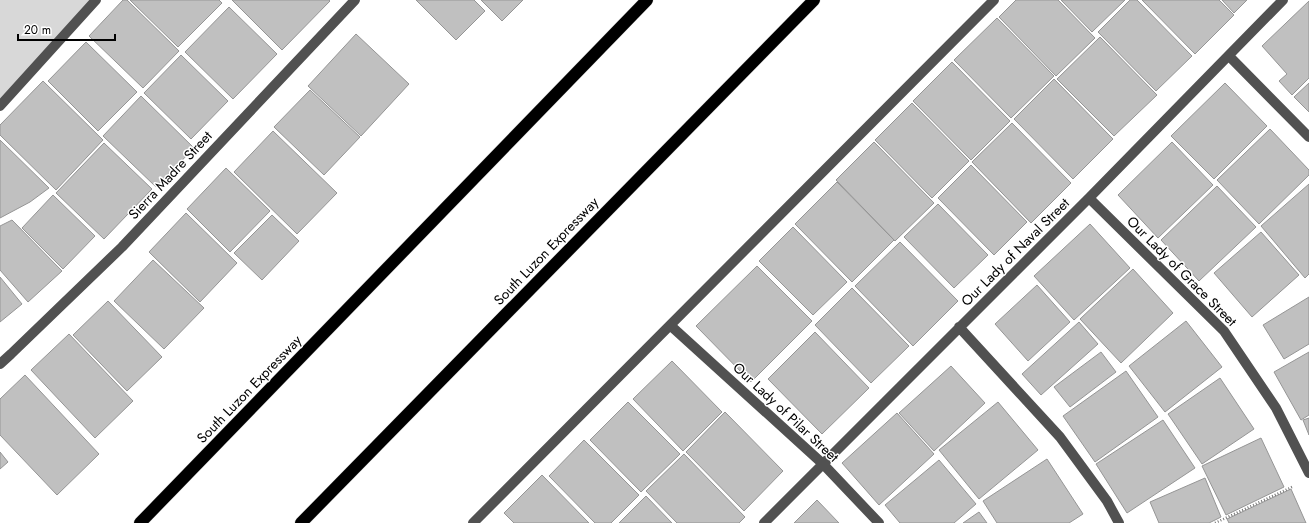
<svg xmlns="http://www.w3.org/2000/svg" width="1309" height="523" viewBox="0 0 1309 523" font-family="Jost,sans-serif">
	<rect width="100%" height="100%" fill="#fff"/>
	<!-- green -->
	<path fill="#d8d8d8" d="M 0,0 L 91,0 L 0,102 Z"/>
	<!-- building -->
	<path fill="#c0c0c0" stroke="#959595" d="M 123,0 L 127,0 L 179,51 L 143,88 L 89,36 Z
		M 130,0 L 219,0 L 222,3 L 178,47 Z
		M 232,0 L 329,0 L 330,1 L 282,50 Z
		M 416,0 L 474,0 L 485,11 L 456,40 Z
		M 481,0 L 523,0 L 502,21 Z
		M 1016,0 L 1058,0 L 1095,38 L 1056,76 L 999,17 Z
		M 1061,0 L 1125,0 L 1092,32 Z
		M 1130,0 L 1137,0 L 1192,56 L 1156,91 L 1098,32 Z
		M 1142,0 L 1219,0 L 1234,15 L 1195,54 Z
		M 1222,0 L 1247,0 L 1234,13 Z
		M 1309,1 L 1309,78 L 1292,95 L 1279,81 L 1287,74 L 1262,46 Z
		M 229,7 L 277,54 L 233,99 L 185,52 Z
		M 997,18 L 1054,76 L 1011,118 L 954,60 Z
		M 356,34 L 409,84 L 361,136 L 308,86 Z
		M 1100,37 L 1157,95 L 1114,136 L 1057,79 Z
		M 86,42 L 137,92 L 98,131 L 48,81 Z
		M 181,55 L 228,101 L 191,139 L 144,93 Z
		M 952,62 L 1010,121 L 971,160 L 913,101 Z
		M 1054,79 L 1113,139 L 1073,179 L 1014,119 Z
		M 43,81 L 103,140 L 56,190 L 0,135 L 0,125 Z
		M 1225,83 L 1267,126 L 1214,179 L 1171,136 Z
		M 1309,83 L 1309,112 L 1294,97 Z
		M 310,90 L 360,137 L 324,175 L 274,127 Z
		M 141,96 L 194,148 L 156,187 L 103,136 Z
		M 912,103 L 969,161 L 932,198 L 875,140 Z
		M 1012,123 L 1071,183 L 1031,223 L 972,162 Z
		M 1270,129 L 1309,170 L 1309,175 L 1259,224 L 1217,180 Z
		M 273,131 L 337,193 L 297,234 L 234,172 Z
		M 0,140 L 49,188 L 30,202 L 0,218 Z
		M 874,142 L 934,203 L 895,241 L 836,180 Z
		M 1172,142 L 1213,185 L 1158,238 L 1118,195 Z
		M 104,143 L 152,189 L 104,239 L 56,193 Z
		M 971,165 L 1027,222 L 994,255 L 938,198 Z
		M 226,168 L 270,211 L 230,252 L 187,209 Z
		M 837,182 L 894,240 L 852,282 L 795,224 Z
		M 1309,184 L 1309,274 L 1305,278 L 1261,226 Z
		M 1217,186 L 1256,227 L 1199,281 L 1161,240 Z
		M 53,195 L 95,236 L 63,269 L 22,228 Z
		M 938,204 L 988,255 L 954,288 L 904,237 Z
		M 186,213 L 237,263 L 200,302 L 149,252 Z
		M 272,215 L 299,241 L 262,280 L 234,253 Z
		M 12,220 L 62,271 L 28,302 L 0,270 L 0,226 Z
		M 1090,224 L 1130,268 L 1074,320 L 1034,276 Z
		M 793,227 L 847,282 L 813,315 L 759,261 Z
		M 1261,232 L 1299,275 L 1252,317 L 1214,273 Z
		M 900,242 L 958,301 L 913,346 L 855,286 Z
		M 153,260 L 204,308 L 164,349 L 114,301 Z
		M 757,266 L 812,321 L 751,382 L 696,326 Z
		M 1133,269 L 1173,313 L 1121,363 L 1080,319 Z
		M 0,277 L 22,304 L 0,322 Z
		M 1037,285 L 1070,322 L 1028,361 L 995,324 Z
		M 852,288 L 909,346 L 871,383 L 815,325 Z
		M 1309,297 L 1309,344 L 1284,359 L 1263,325 Z
		M 108,301 L 162,357 L 127,391 L 73,335 Z
		M 1186,321 L 1222,367 L 1165,412 L 1129,366 Z
		M 1079,322 L 1098,344 L 1041,395 L 1022,374 Z
		M 815,332 L 869,388 L 822,434 L 768,379 Z
		M 69,334 L 133,401 L 95,438 L 31,370 Z
		M 1101,352 L 1116,372 L 1070,407 L 1054,387 Z
		M 1309,352 L 1309,415 L 1301,420 L 1274,372 Z
		M 672,361 L 722,412 L 683,451 L 633,399 Z
		M 951,366 L 985,403 L 934,451 L 899,413 Z
		M 1126,371 L 1158,417 L 1095,462 L 1063,416 Z
		M 25,375 L 99,454 L 57,495 L 0,435 L 0,399 Z
		M 1220,378 L 1254,429 L 1202,464 L 1168,414 Z
		M 628,402 L 680,454 L 641,492 L 590,440 Z
		M 998,402 L 1038,450 L 979,499 L 939,450 Z
		M 725,412 L 783,471 L 744,511 L 686,452 Z
		M 897,413 L 934,454 L 879,505 L 842,463 Z
		M 1309,418 L 1309,435 L 1303,420 Z
		M 1163,420 L 1195,468 L 1127,513 L 1096,464 Z
		M 1261,438 L 1284,487 L 1226,515 L 1202,466 Z
		M 584,440 L 639,495 L 611,523 L 595,523 L 549,476 Z
		M 0,452 L 8,462 L 0,469 Z
		M 684,454 L 745,517 L 739,523 L 677,523 L 646,491 Z
		M 1047,459 L 1083,514 L 1069,523 L 997,523 L 983,501 Z
		M 939,460 L 976,504 L 954,523 L 900,523 L 885,505 Z
		M 542,475 L 589,523 L 514,523 L 504,513 Z
		M 1205,478 L 1221,517 L 1209,523 L 1159,523 L 1150,502 Z
		M 1291,489 L 1306,523 L 1229,523 L 1227,519 Z
		M 646,496 L 672,523 L 619,523 Z
		M 817,500 L 839,523 L 794,523 Z
		M 979,512 L 987,523 L 963,523 Z"/>
	<g fill="none" stroke-linecap="round" stroke-linejoin="round">
		<!-- highway casing -->
		<g stroke="#dbdbdb" stroke-width="13">
			<path id="highway" d="M 140,523 L 647,0
				M 301,523 L 814,0"/>
		</g>
		<!-- path -->
		<path stroke="#737373" stroke-width="2.5" stroke-dasharray="1 2" stroke-linecap="butt" d="M 1215,523 L 1292,487"/>
		<!-- minor -->
		<path stroke="#515151" stroke-width="10" d="M 1229,56 L 1309,137
			M 0,106 L 96,0
			M 1089,198 L 1224,331 L 1276,408 L 1309,473
			M 671,326 L 823,464 L 879,523
			M 959,327 L 1060,437 L 1107,501 L 1119,523
			M 0,364 L 11,354 L 122,247 L 355,0
			M 473,523 L 994,0
			M 764,523 L 1089,198 L 1283,0"/>
		<!-- highway -->
		<use href="#highway" stroke="#000" stroke-width="12"/>
	</g>
	<g text-anchor="middle" dominant-baseline="central" stroke-width="3" stroke-linejoin="round" paint-order="stroke">
		<!-- street labels -->
		<g font-size="14" fill="#000" stroke="#fff">
			<text transform="translate(170 175) rotate(-47)">Sierra Madre Street</text>
			<text transform="translate(546 251) rotate(-46)">South Luzon Expressway</text>
			<text transform="translate(1015 252) rotate(-45)">Our Lady of Naval Street</text>
			<text transform="translate(1182 271) rotate(45)">Our Lady of Grace Street</text>
			<text transform="translate(249 389) rotate(-46)">South Luzon Expressway</text>
			<text transform="translate(786 412) rotate(43)">Our Lady of Pilar Street</text>
		</g>
	</g>
	<!-- scale -->
	<path d="M18 34v6h97v-6" fill="none" stroke="#000000" stroke-width="2"/>
	<text x="24" y="34" font-size="12" fill="#000000" stroke="#ffffff" stroke-width="3" paint-order="stroke">20 m</text>
</svg>
